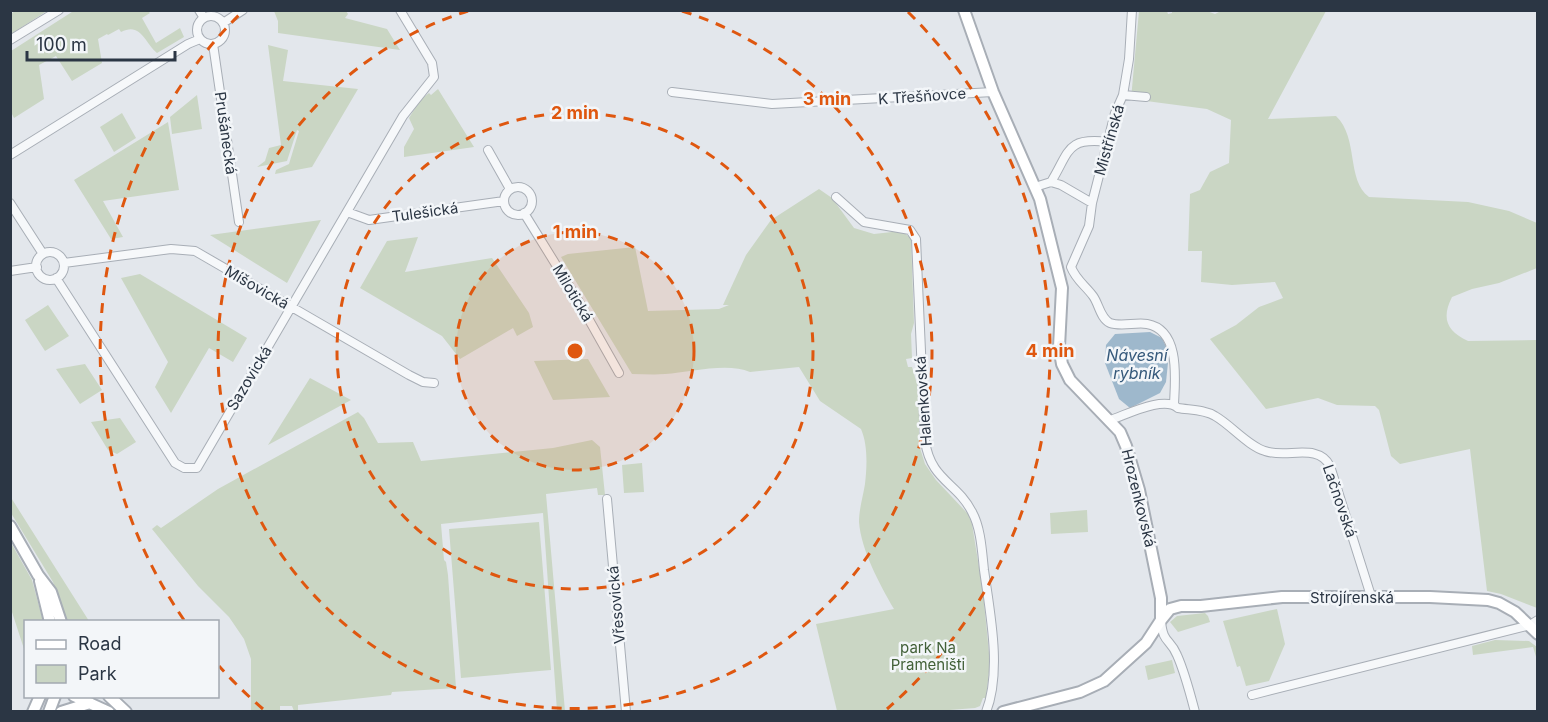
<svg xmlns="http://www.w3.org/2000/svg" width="1548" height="722" viewBox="0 0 1548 722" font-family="Inter,sans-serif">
	<rect width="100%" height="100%" fill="#e3e7ec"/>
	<!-- green -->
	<path fill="#cad6c4" d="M 16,10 L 47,10 L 47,11 L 11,34 L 11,14 Z
		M 75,10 L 148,11 L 150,13 L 142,18 L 156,43 L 180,28 L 184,37 L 157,53 C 144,42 141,22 121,32 L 119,29 L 108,35 L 107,34 L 98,39 L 102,63 L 72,81 L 56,56 L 39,65 L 44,99 L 14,118 L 11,112 L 11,51 Z
		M 1204,10 L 1215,14 L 1223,10 L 1326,11 L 1268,119 L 1336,116 C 1359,138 1346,180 1369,197 L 1468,202 L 1509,211 L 1537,223 L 1537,268 L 1499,283 L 1472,289 L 1452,297 C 1441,319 1447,331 1468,341 L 1537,340 L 1537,608 L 1501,594 L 1487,591 L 1470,449 L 1400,464 L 1391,456 L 1379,410 L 1375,406 L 1337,405 L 1318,398 L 1266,409 L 1210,339 L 1236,325 L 1259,307 L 1283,298 L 1275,282 L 1232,285 L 1201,282 L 1202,251 L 1188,251 L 1190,194 L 1200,190 L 1210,172 L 1229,163 L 1231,120 L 1207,109 L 1131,99 L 1139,11 L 1167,11 L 1168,14 L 1172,13 L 1172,11 Z
		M 274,11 L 346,11 L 348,14 L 345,18 L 387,29 L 400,50 L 278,33 L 278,21 Z
		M 268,45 L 288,50 L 283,81 L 358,89 L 312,167 L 275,174 L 276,170 L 289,164 L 299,131 L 297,130 L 287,161 L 257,167 L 265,161 L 269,148 L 281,145 Z
		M 438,89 L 474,147 L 404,157 L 404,147 L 414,129 L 409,118 L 420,100 L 429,93 L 431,95 Z
		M 197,95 L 202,129 L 172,134 L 170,117 Z
		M 122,113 L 136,138 L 114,152 L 100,127 Z
		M 168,122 L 179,190 L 103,201 L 123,237 L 111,239 L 74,180 Z
		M 819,189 L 832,198 L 854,228 L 874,234 L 901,231 L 911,238 L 914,323 L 911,334 L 912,358 L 906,359 L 908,367 L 912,367 L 920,394 L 919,436 L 920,448 L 925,464 L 936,480 L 968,514 L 972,524 L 983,592 L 990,663 L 986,698 L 983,698 L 980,706 L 975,708 L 937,711 L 837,711 L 816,624 L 894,609 C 880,585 861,550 859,522 C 859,509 863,497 865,484 C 867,467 868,445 861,429 L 820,401 L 799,367 L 750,372 C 728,362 690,372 665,374 C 654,375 643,374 632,374 L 561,257 L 568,254 L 635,247 L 648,311 L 719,309 L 729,305 L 723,305 L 746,255 L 771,220 Z
		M 321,220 L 287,283 L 210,235 Z
		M 418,237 L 405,272 L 492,258 L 529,313 L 533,327 L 517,336 L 513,328 L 460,359 L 442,336 L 360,288 L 387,241 Z
		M 140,274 L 247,338 L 233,362 L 209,348 L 171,413 L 155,387 L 168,362 L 121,278 Z
		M 48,305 L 69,336 L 45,351 L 25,320 Z
		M 588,359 L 610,397 L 553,400 L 534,361 Z
		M 85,364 L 102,390 L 80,404 L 56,369 Z
		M 310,378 L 351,400 L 268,445 Z
		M 358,412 L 364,418 L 378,443 L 413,442 L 421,461 L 553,448 L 592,440 L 600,447 L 605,495 L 598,495 L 597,488 L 546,494 L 565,711 L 557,711 L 543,513 L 441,524 L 444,560 L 446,562 L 448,575 L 456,688 L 392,692 L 391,695 L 298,705 L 298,711 L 294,711 L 292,706 L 280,706 L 280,711 L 251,711 L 251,659 L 244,639 L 229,617 L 198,586 L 152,529 L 157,525 L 161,528 L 218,489 Z
		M 120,418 L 136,442 L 117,454 L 108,450 L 91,422 Z
		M 642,463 L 644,492 L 624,493 L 622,465 Z
		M 10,496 L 89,621 L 66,621 L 53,582 L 11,513 Z
		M 1087,510 L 1088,532 L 1051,534 L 1050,513 Z
		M 539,522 L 551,670 L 461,678 L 449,529 Z
		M 10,541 L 32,580 L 43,621 L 26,622 L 25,652 L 11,609 Z
		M 1277,609 L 1285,644 L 1269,681 L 1246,686 L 1240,666 L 1237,667 L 1223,621 Z
		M 1205,613 L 1208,616 L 1210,622 L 1178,632 L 1170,622 L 1177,616 Z
		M 1495,640 L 1529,641 L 1537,647 L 1537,660 L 1533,647 L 1473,655 L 1472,646 Z
		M 1172,660 L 1175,673 L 1148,680 L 1145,666 Z"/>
	<!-- water -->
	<path fill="#9eb8cc" d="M 1150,332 L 1162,338 L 1169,353 L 1166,382 L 1160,393 L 1130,408 L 1119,399 L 1105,363 L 1106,345 L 1115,334 Z"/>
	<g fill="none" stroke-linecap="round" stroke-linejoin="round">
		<!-- street casing -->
		<g stroke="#a8aeb6" stroke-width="10">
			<path id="street" d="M 199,10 L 204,18
				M 1132,10 L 1129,59 L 1123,95 L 1115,113 L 1092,203 L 1089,226 L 1071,267 C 1076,280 1085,285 1093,296 C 1099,304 1100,318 1110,323 C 1121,327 1136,322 1147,324 C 1181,330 1175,380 1174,404
				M197 30a14 14 0 1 1 28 0a14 14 0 1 1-28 0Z
				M 223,23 L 243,10
				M 10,40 L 59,10
				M 213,44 L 239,222
				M 672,92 L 772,104 L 993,92
				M 1123,95 L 1146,97
				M 488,150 L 510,189
				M 10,155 L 188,44 L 200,39
				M 1051,182 L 1061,185 L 1092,203
				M 1035,187 L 1051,182 C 1070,151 1066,137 1108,142
				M504 201a14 14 0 1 1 28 0a14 14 0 1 1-28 0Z
				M 836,197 L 864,222 L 910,230 L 916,239 L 925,441 C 931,481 957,482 972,512 C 981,528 982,552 984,570 C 990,613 1002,671 986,712
				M 10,203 L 43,254
				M 347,212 L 369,220 L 504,201
				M 524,213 L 579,302 L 619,373
				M36 266a14 14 0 1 1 28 0a14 14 0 1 1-28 0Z
				M 64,263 L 171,249 L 195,251 L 409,375 L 423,382 L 434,383
				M 10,271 L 37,267
				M 56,278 L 175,463 L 184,468 L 197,468 L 403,116 L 434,77 L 432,63 L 400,10
				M 1110,420 C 1126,415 1164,395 1178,408 C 1189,410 1204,409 1215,416 C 1231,425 1248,446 1265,451 C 1286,459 1318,442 1330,466 L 1371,596
				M 607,499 L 626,712
				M 1161,621 C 1163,644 1170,638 1177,655 C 1185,673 1190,693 1195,712
				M 1252,695 L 1530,625 L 1538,620"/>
		</g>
		<!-- secondary casing -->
		<g stroke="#a8aeb6" stroke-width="14">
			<path id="secondary" d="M 964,10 L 993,92 L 1040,199 L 1062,288 L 1059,347 L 1062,364 L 1070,380 L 1120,432 L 1126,446 L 1139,490 L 1161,598 L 1161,620 L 1146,643 L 1104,681 L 1080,692 L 1003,712
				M 10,526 L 38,575 L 51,592 L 61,622
				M 40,581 L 50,622
				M 1161,620 L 1170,609 L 1181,606 L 1201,606 L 1282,597 L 1430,597 L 1488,600 L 1499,603 L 1515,612 L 1538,634
				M 74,696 L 109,712
				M 109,696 L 126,712
				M 33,712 L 40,696
				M 49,712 L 55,696
				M 61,712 L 90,703"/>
		</g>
		<!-- street -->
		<use href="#street" stroke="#f6f8fa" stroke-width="8"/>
		<!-- secondary -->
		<use href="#secondary" stroke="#fff" stroke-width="10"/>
	</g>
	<!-- distance rings -->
	<circle cx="575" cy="351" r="119" fill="#df570f" fill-opacity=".12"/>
	<g fill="none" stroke="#df570f" stroke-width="3" stroke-dasharray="10 8">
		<circle cx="575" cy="351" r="119"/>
		<circle cx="575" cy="351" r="238"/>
		<path d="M682 11A357 357 0 1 1 468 11"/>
		<path d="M263 709A475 475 0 0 1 219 666M184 620A475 475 0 0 1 242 12M908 12A475 475 0 0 1 887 709"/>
	</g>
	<g text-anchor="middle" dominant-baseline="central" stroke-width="5" stroke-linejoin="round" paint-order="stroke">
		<!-- street labels -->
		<g font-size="15" fill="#2b3644" stroke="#f3f6f9">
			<text transform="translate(922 96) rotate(-4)">K Třešňovce</text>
			<text transform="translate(226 133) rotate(82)">Prušánecká</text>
			<text transform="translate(1109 140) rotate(-74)">Mistřínská</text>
			<text transform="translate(425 212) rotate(-8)">Tulešická</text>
			<text transform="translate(257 287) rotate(30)">Míšovická</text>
			<text transform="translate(573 293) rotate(59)">Milotická</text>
			<text transform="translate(249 378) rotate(-59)">Sazovická</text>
			<text transform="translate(923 401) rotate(-94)">Halenkovská</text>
			<text transform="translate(1139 498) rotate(76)">Hrozenkovská</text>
			<text transform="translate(1340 501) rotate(71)">Lačnovská</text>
			<text x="1352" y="597">Strojírenská</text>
			<text transform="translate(616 605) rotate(-95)">Vřesovická</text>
		</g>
		<!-- park labels -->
		<g font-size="15" fill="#426038" stroke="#f3f6f9">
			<text x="928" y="647">park Na<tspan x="928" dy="17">Prameništi</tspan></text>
		</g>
		<!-- water labels -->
		<g font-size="16" font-style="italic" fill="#34587a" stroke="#f3f6f9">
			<text x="1137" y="355">Návesní<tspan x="1137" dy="18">rybník</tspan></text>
		</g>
	</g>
	<circle cx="575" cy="351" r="9" fill="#df570f" stroke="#f3f6f9" stroke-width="3"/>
	<g font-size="18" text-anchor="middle" font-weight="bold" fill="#df570f" stroke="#f3f6f9" stroke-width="5" stroke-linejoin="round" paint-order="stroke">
		<text x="827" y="105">3 min</text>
		<text x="575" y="119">2 min</text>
		<text x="575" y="238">1 min</text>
		<text x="1050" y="357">4 min</text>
	</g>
	<!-- border -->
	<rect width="1548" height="722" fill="none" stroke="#2b3644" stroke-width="24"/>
	<!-- legend -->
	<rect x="24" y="620" width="195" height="78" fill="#f3f6f9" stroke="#a3a9b1" stroke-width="1.5"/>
	<rect x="36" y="640" width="30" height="9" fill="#ffffff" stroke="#a3a9b1" stroke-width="1.5"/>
	<text x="78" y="650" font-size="18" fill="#2b3644">Road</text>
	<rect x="36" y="665" width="30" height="18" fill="#cad6c4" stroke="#a3a9b1" stroke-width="1.5"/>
	<text x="78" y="680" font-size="18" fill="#2b3644">Park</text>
	<!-- scale -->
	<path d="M27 51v9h148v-9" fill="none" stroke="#2b3644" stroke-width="3"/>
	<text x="36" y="51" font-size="18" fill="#2b3644" stroke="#f3f6f9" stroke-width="4.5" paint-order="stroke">100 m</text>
</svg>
